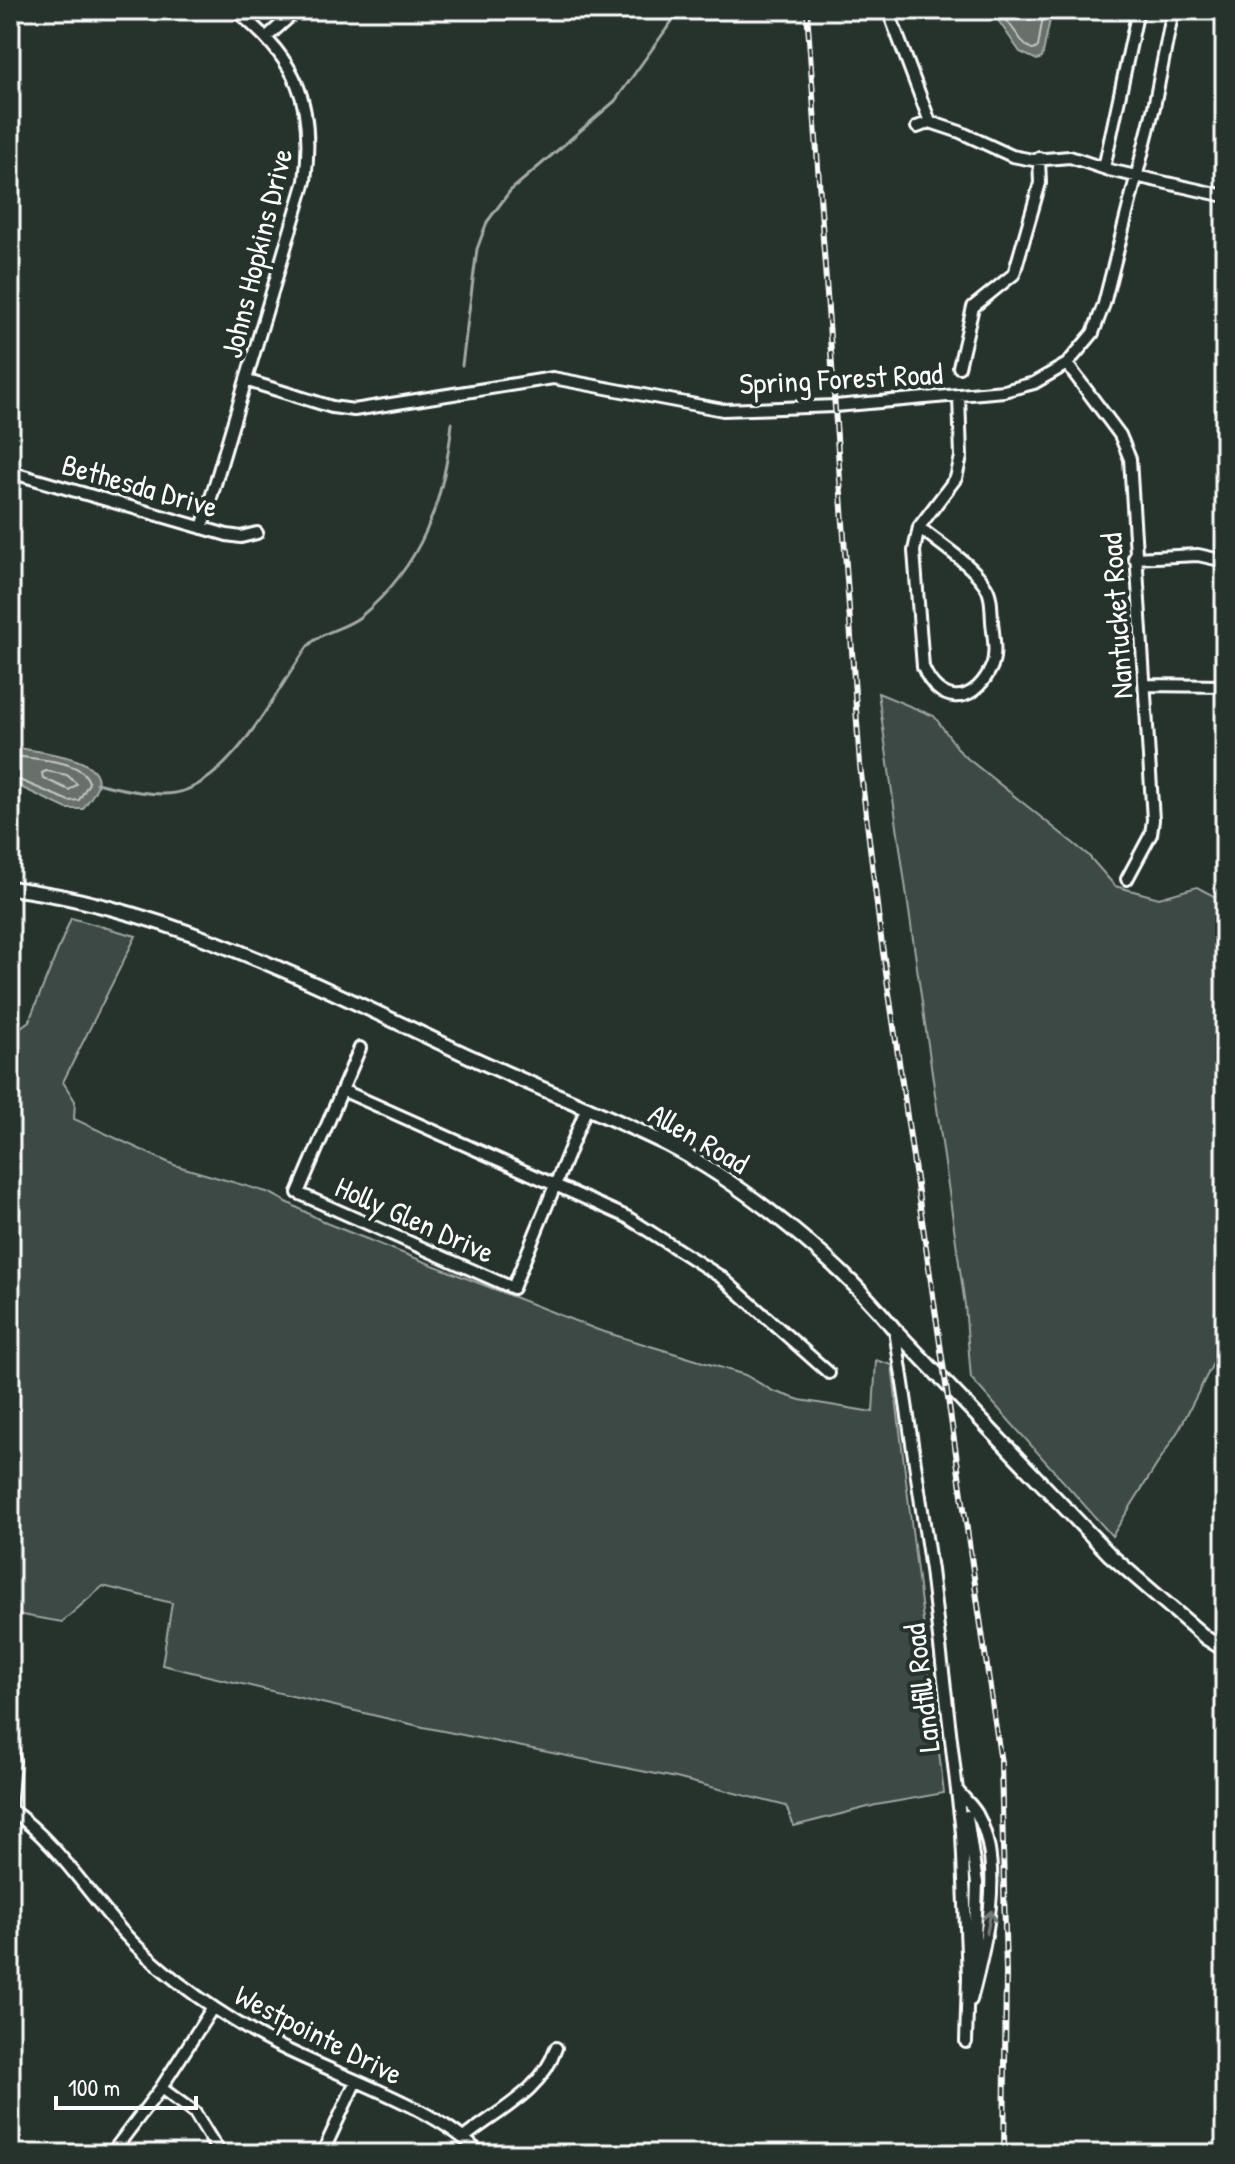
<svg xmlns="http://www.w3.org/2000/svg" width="1235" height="2164" viewBox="0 0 1235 2164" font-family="'Patrick Hand',sans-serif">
	<rect width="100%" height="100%" fill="#26332d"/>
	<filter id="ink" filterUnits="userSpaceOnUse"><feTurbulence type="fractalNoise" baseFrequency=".0125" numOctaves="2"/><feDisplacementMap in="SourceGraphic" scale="16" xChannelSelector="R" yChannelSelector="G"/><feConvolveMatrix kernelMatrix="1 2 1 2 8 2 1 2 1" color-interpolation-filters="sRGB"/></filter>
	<g filter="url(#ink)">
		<!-- green -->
		<path fill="#3e4944" stroke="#9ea4a2" stroke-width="2" d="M 878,693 L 934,716 L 962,754 L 1088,855 L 1115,886 L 1159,898 L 1197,887 L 1225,902 L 1225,1340 L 1180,1428 L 1112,1536 L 971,1378 L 965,1305 Z
			M 71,918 L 136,936 L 63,1082 L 75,1101 L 74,1119 L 174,1165 L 270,1193 L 326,1223 L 598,1330 L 745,1375 L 773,1391 L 800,1400 L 873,1412 L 876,1360 L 892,1365 L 944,1793 L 876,1805 L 794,1826 L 786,1806 L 676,1778 L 423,1727 L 162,1665 L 172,1603 L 103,1586 L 62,1622 L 10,1613 L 10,1035 L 29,1021 Z"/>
		<!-- water -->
		<path fill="#67706c" stroke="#a4a9a7" stroke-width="2" d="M 991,10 L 1052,10 L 1042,58 L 1037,60 L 1020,52 Z
			M 10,746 C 29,752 106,754 97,786 C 95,794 87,802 83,809 L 67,809 L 10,782 Z"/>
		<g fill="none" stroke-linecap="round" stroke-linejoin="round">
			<!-- shore -->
			<path stroke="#c2c6c4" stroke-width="2" d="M 999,10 L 1025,45 L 1034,50 L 1038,47 L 1044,10
				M 10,755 C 31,760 84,758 89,783 L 79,800 L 69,801 L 10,776
				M 46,771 L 67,775 L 77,784 L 69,790 L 43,778 L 42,773 Z"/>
			<!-- stream -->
			<path stroke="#a4a9a7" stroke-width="3" d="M 462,365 L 477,249 L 487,222 L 510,191 L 615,101 L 680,10
				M 96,783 C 119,788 151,797 175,793 C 232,783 275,692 308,646 C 323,630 343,630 360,617 C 423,565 444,501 452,423"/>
			<!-- minor casing -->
			<g stroke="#fff" stroke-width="16">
				<path id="minor" d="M 888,10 L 930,122
					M 10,28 L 12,10
					M 268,36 L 297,10
					M 917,127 L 930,122 L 960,132 L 1012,156 L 1033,160 L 1070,157 L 1109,170 L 1225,196
					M 1104,168 L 1138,10
					M 1067,364 L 1120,435 L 1130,459 L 1153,820 L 1151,834 L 1127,879
					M 959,367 L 973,307 L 1014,274 L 1040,183 L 1039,158
					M 248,381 L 332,407 L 354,410 L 553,378 L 723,410 L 835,406 L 1004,391 L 1034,383 L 1067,364 L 1093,333 L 1104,304 L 1154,107 L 1173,10
					M 10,472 L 227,535 L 241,537 L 257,533
					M 919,527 C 939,544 971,563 985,585 C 992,595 991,608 992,621 C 993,636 998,656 990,670 C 971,707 938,704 923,667 L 914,551 L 919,527 L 956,478 L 961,457 L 959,395
					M 202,528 L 305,181 C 315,102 297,59 235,10
					M 1134,558 L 1198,555 L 1225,561
					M 1145,685 L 1225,686
					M 360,1048 L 298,1193 L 513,1288 L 587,1107
					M 342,1090 L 627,1217 L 721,1277 L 829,1373
					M 895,1330 L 931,1570 L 962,1833 L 968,1977 L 966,2042
					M 10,1736 L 14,1761 L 10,1810
					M 958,1791 C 964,1799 974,1807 978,1816 C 1005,1867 985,1948 971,2000
					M 10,1809 C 55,1841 85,1889 121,1930 C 158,1971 208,2006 256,2034 C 319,2071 435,2103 480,2154
					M 967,1816 L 977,1883 L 974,1971
					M 161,2088 L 195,2113 L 220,2154
					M 465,2137 C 499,2110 542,2091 556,2048
					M 111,2154 L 161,2088 L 213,2007
					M 322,2154 L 355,2083"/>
			</g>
			<!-- major casing -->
			<g stroke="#fff" stroke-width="18">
				<path id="major" d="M 10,888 C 171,908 327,990 473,1058 C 537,1088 603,1113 666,1144 C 743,1183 841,1263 895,1330 L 1110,1555 L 1206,1638 L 1225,1650"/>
			</g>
			<!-- minor -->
			<use href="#minor" stroke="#26332d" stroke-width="10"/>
			<!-- major -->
			<use href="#major" stroke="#26332d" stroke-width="12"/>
			<!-- rail casing -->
			<g stroke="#fff" stroke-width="6">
				<path id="rail" d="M 807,10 L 860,765 L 881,938 L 1001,1763 L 1006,1972 L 1004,2154"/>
			</g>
			<!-- rail -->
			<use href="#rail" stroke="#26332d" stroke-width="3" stroke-dasharray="9" stroke-linecap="butt"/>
		</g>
		<!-- one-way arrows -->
		<defs><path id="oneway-shaft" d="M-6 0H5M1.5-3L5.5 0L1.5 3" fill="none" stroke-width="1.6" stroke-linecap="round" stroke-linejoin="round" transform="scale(2)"/></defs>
		<use stroke="#727a76" href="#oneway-shaft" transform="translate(989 1922) rotate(-79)"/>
	</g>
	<g text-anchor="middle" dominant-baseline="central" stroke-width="8" stroke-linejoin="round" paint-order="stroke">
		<!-- street labels -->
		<g font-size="30" fill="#fff" stroke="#26332d">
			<text transform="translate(256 253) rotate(-76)">Johns Hopkins Drive</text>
			<text transform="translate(841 378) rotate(-3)">Spring Forest Road</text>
			<text transform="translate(140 485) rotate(16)">Bethesda Drive</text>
			<text transform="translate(1116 616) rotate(-94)">Nantucket Road</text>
			<text transform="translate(699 1138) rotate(30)">Allen Road</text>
			<text transform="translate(415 1219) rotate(24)">Holly Glen Drive</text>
			<text transform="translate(921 1688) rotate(-97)">Landfill Road</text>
			<text transform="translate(319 2034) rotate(27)">Westpointe Drive</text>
		</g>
	</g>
	<!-- margin -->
	<rect width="1235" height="2164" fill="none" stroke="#26332d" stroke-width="40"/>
	<rect x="20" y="20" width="1195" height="2124" fill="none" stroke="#fff" stroke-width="3" filter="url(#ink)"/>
	<!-- scale -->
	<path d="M56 2096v12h140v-12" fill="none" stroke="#ffffff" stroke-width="4"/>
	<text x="68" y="2096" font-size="24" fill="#ffffff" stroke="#26332d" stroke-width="6" paint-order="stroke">100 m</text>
</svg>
